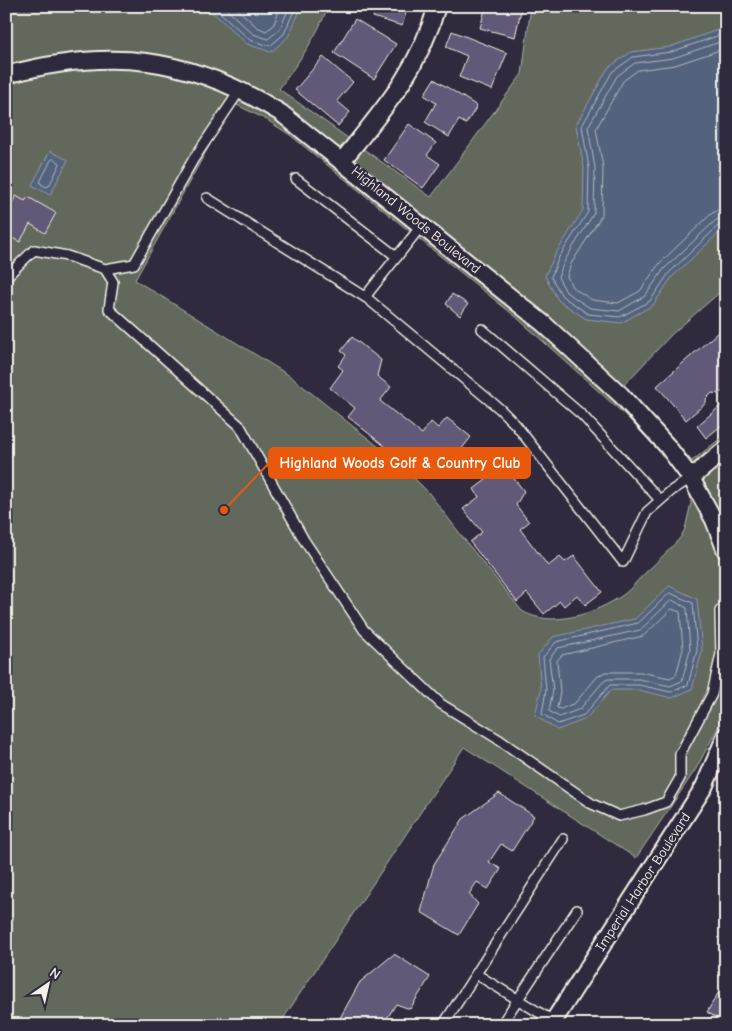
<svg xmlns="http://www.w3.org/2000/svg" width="732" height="1031" viewBox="0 0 732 1031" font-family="'Comic Neue',sans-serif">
	<rect width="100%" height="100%" fill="#2f2a3d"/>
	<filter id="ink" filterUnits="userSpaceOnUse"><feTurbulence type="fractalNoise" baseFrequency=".02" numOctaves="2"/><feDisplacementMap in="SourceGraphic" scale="10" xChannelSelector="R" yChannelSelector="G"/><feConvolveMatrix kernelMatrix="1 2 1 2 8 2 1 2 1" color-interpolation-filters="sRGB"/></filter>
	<g filter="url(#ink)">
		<!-- green -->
		<path fill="#62695c" stroke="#abada2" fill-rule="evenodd" d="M 6,6 L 328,6 C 317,38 298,62 279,89 L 431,197 L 522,74 L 531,6 L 726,6 L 726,287 L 672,334 L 624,385 L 692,461 L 726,434 L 726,712 L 696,769 L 636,858 L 464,747 L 279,1025 L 6,1025 ZM 233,103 L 267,120 L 290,135 L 516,317 L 625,415 L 666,458 L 690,492 L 691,503 L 685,529 L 680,538 C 668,551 655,564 642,576 C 636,582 630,590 623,595 C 596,613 552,629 522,611 L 468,544 L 428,492 L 399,463 L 290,376 L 135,280 Z"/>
		<!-- water -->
		<path fill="#53627d" stroke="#939ba8" d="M 206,6 L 302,6 L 288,37 L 271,52 L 247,44 Z
			M 726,27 L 726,226 L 672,277 L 653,305 L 621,323 L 586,319 L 558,300 L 545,276 L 555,255 L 583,210 L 584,168 L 576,125 L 608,68 L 631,52 L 670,47 Z
			M 50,151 L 68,160 L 50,195 L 32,185 Z
			M 669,586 L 697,599 L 702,651 L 692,689 L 672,698 L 639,690 L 611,690 L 586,719 L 557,730 L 535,715 L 541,690 L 538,655 L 553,637 L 635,619 Z"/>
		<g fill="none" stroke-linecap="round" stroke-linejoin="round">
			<!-- shore -->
			<path stroke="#b4b8bd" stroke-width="1" d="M 213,6 L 250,40 L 270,46 L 284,34 L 296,6
				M 223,6 L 253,34 L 268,39 L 279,30 L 290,6
				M 234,6 L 257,27 L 266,31 L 273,26 L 281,6
				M 726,33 L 671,52 L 633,57 L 612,72 L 582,126 L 589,168 L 588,212 L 559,257 L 551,277 L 562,296 L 588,314 L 620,317 L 650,301 L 669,273 L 720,224 L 726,223
				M 726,40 L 673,58 L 635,63 L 617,76 L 588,127 L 595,168 L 594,213 L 565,260 L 558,277 L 566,292 L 590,308 L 619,311 L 645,296 L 664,269 L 716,220 L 726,217
				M 726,48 L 675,65 L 638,70 L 623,81 L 596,129 L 603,167 L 602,215 L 571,264 L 567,276 L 572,287 L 592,300 L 618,303 L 640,291 L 659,264 L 711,214 L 718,210 L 726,209
				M 54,159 L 59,162 L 60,164 L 49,186 L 46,187 L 41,184 L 40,182 L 51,160 Z
				M 670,593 L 693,603 L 697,650 L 688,685 L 671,692 L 639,685 L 610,685 L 584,715 L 558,724 L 542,714 L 546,690 L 543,657 L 556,642 L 638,623 Z
				M 672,600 L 687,608 L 690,650 L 682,681 L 670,686 L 639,679 L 608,679 L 603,682 L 580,709 L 559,717 L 549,711 L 553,690 L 549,659 L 558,648 L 640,630 Z
				M 672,609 L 680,612 L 683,649 L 676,675 L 670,678 L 640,672 L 605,672 L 597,677 L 575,703 L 561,709 L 557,708 L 560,691 L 557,661 L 562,655 L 643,636 Z"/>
		</g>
		<!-- building -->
		<path fill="#625977" stroke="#f4f1e8" d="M 376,6 L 408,6 L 402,26 L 373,17 Z
			M 486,6 L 522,6 L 515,37 L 480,28 Z
			M 355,19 L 396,44 L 374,79 L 334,53 Z
			M 452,31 L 507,53 L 492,90 L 459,77 L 467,56 L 446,47 Z
			M 323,57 L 353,82 L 337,101 L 350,112 L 338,126 L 295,90 Z
			M 434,79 L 477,106 L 466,124 L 459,120 L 449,137 L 425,122 L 436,103 L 424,95 Z
			M 409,124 L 436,143 L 427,155 L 440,164 L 423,188 L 384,160 Z
			M 16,196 L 25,201 L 28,197 L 56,213 L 45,233 L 30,224 L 20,242 L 6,235 L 6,203 L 11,205 Z
			M 452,294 L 468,304 L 460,316 L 446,304 Z
			M 726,325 L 726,388 L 719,394 L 712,393 L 706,399 L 706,403 L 686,420 L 657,386 Z
			M 352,337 L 381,360 L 377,376 L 391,387 L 380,401 L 422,434 L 431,422 L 438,428 L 447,418 L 471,437 L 453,460 L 445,454 L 433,469 L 408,450 L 401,459 L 348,417 L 355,408 L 330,388 L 343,370 L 338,366 L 346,355 L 341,351 Z
			M 726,401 L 726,422 L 706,438 L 697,426 Z
			M 499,460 L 524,491 L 516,505 L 529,522 L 520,529 L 548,566 L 560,557 L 565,562 L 574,556 L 602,592 L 585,605 L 577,595 L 564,606 L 560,601 L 544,614 L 527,593 L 517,602 L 470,542 L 482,532 L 463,509 L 479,497 L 474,489 L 486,480 L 481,474 Z
			M 499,793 L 534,816 L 512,851 L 501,844 L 489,862 L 501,869 L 488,889 L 477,882 L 469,894 L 478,904 L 459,935 L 421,912 L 434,864 L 463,819 Z
			M 394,954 L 430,977 L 410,1009 L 396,1004 L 386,1020 L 394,1025 L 336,1025 L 360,982 Z
			M 720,990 L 726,994 L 726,1024 L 707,1012 Z"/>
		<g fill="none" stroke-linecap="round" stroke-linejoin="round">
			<!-- lane casing -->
			<g stroke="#f4f1e8" stroke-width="12">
				<path id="lane" d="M 296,179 L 397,257
					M 207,198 L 368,299 L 500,409 L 516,425 L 623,562 L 647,512 L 671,491 L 691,478
					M 105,269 L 113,282 L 109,309 L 240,426 L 304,540 L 364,630 L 441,704 L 498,739 L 592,804 L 619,816 L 644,810 L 666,802 L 680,778 L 680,754 L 712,694 L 721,654 L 720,611 L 726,605
					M 6,277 L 34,250 L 67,256 L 105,269 L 134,264 L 193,160 L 240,90
					M 365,297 L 422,225
					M 482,329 L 582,415 L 660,500
					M 476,974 L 553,1021
					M 443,1025 L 563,839
					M 501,1025 L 577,910"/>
			</g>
			<!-- street casing -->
			<g stroke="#f4f1e8" stroke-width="20">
				<path id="street" d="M 6,75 C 110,47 189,56 281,113 L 544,324 L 621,395 L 668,447 L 691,478 L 714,520 L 726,551
					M 342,161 C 383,110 419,70 437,6
					M 691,478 L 726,449
					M 551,1025 L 704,787 L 726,735"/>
			</g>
			<!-- lane -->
			<use href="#lane" stroke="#2f2a3d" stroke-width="9"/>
			<!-- street -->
			<use href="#street" stroke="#2f2a3d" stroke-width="16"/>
		</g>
	</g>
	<g text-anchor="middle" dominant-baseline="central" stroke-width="5" stroke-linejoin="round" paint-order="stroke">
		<!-- street labels -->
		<g font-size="14" fill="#f4f1e8" stroke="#2f2a3d">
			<text transform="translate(416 220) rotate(39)">Highland Woods Boulevard</text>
			<text transform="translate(643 882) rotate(-57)">Imperial Harbor Boulevard</text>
		</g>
	</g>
	<!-- callouts -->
	<path fill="none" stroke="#e8590c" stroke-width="2" d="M224 510L269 463"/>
	<circle fill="#e8590c" stroke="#2f2a3d" stroke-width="2" cx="224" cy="510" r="5"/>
	<rect fill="#e8590c" stroke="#e8590c" stroke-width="2" x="269" y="448" width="261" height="30" rx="5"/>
	<g font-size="15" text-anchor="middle" font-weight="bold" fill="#fff">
		<text x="400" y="468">Highland Woods Golf &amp; Country Club</text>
	</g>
	<!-- margin -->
	<rect width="732" height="1031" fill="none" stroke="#2f2a3d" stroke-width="25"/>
	<rect x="12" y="12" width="707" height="1006" fill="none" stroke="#f4f1e8" stroke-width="2" filter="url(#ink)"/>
	<!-- north arrow -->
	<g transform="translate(48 984) rotate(34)" stroke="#2f2a3d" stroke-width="4" paint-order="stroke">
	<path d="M0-4L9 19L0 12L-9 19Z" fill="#f4f1e8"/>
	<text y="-8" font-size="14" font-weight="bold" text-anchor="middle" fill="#f4f1e8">N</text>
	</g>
</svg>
